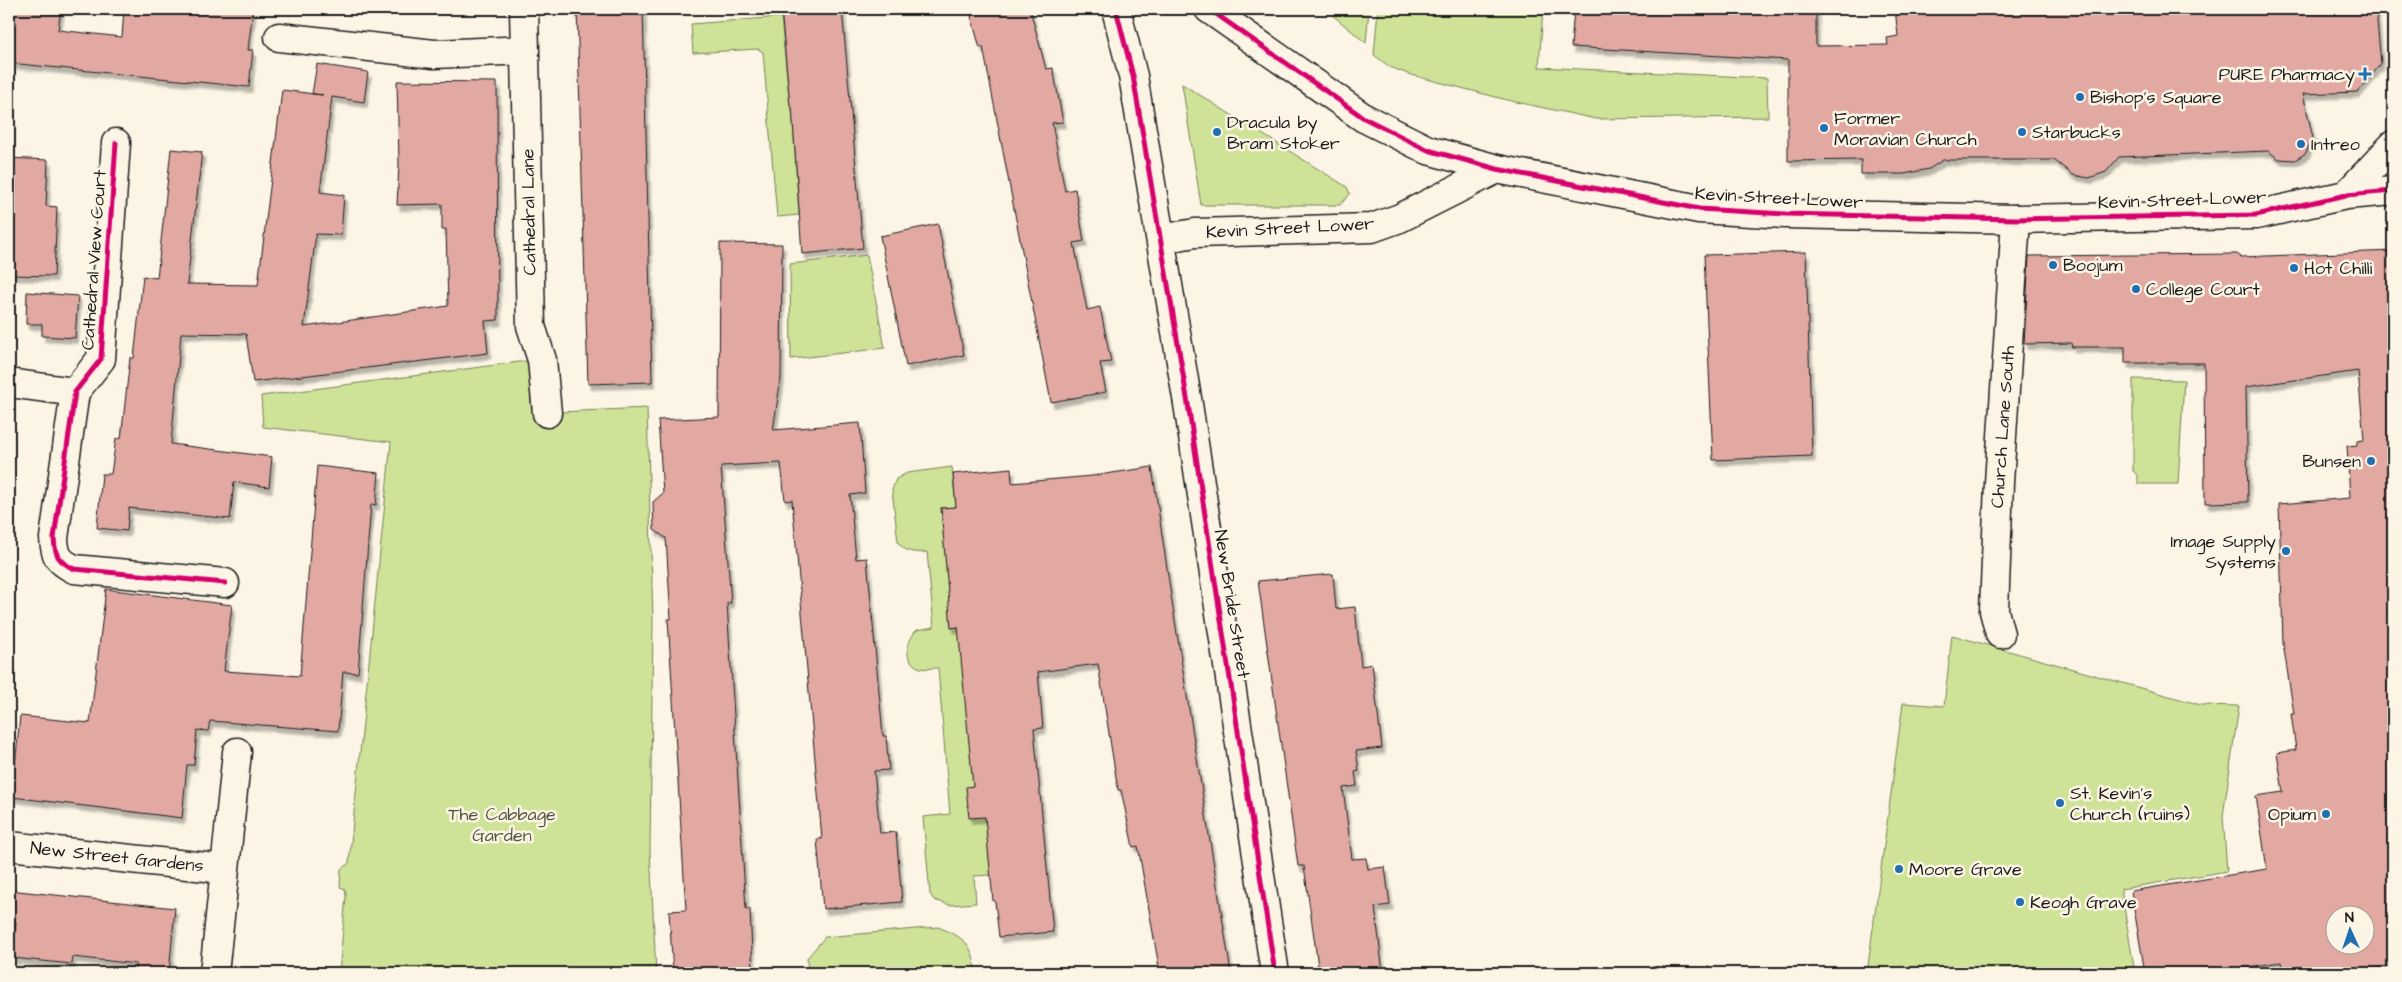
<svg xmlns="http://www.w3.org/2000/svg" width="2402" height="982" viewBox="0 0 2402 982" font-family="'Architects Daughter',sans-serif">
	<defs>
		<filter id="shadow"><feDropShadow dx="3" dy="5.5" stdDeviation="1" flood-color="#0004"/></filter>
	</defs>
	<rect width="100%" height="100%" fill="#fcf5e5"/>
	<filter id="ink" filterUnits="userSpaceOnUse"><feTurbulence type="fractalNoise" baseFrequency=".02" numOctaves="2"/><feDisplacementMap in="SourceGraphic" scale="10" xChannelSelector="R" yChannelSelector="G"/><feConvolveMatrix kernelMatrix="1 2 1 2 8 2 1 2 1" color-interpolation-filters="sRGB"/></filter>
	<g filter="url(#ink)">
		<!-- green -->
		<path fill="#cee397" stroke="#75805a" d="M 1325,9 L 1369,9 L 1366,43 Z
			M 1378,9 L 1543,9 L 1539,67 L 1767,78 L 1768,117 L 1596,119 L 1507,100 L 1408,74 L 1390,67 L 1374,55 Z
			M 781,17 L 790,106 L 792,107 L 799,215 L 777,217 L 763,52 L 758,49 L 693,53 L 691,24 Z
			M 1182,84 L 1347,187 L 1350,194 L 1340,205 L 1201,205 Z
			M 867,255 L 885,348 L 791,359 L 790,264 Z
			M 534,360 L 537,413 L 647,408 L 653,620 L 650,850 L 656,973 L 339,973 L 346,896 L 345,889 L 340,887 L 341,869 L 349,863 L 391,442 L 263,427 L 261,396 Z
			M 2133,379 L 2184,380 L 2178,484 L 2138,484 L 2138,475 L 2133,471 Z
			M 952,467 L 956,507 L 941,508 L 952,628 L 966,626 L 991,875 L 974,876 L 976,903 L 950,905 L 934,900 L 930,894 L 923,817 L 950,814 L 938,668 C 932,668 924,670 918,667 C 902,659 907,640 917,630 L 934,627 L 927,552 C 915,553 905,553 898,542 L 892,490 L 896,479 L 907,473 Z
			M 1952,635 L 2201,705 L 2239,706 L 2223,816 L 2227,871 L 2121,889 L 2135,973 L 1867,973 L 1903,703 L 1944,706 Z
			M 938,927 C 965,938 973,944 976,973 L 808,973 L 807,958 L 825,937 Z"/>
		<!-- building -->
		<path fill="#e2a8a2" stroke="#1c1c1c" fill-rule="evenodd" filter="url(#shadow)" d="M 9,9 L 61,9 L 58,30 L 122,37 L 124,9 L 253,9 L 248,50 L 253,50 L 249,87 L 9,63 Z
			M 577,9 L 643,9 L 652,382 L 588,384 Z
			M 781,9 L 842,9 L 863,248 L 802,254 L 792,107 L 790,106 Z
			M 969,9 L 1030,9 L 1046,69 L 1053,68 L 1063,122 L 1052,123 L 1065,191 L 1075,189 L 1084,241 L 1074,243 L 1087,310 L 1100,307 L 1111,362 L 1100,363 L 1106,392 L 1051,402 L 983,47 L 980,48 Z
			M 1574,9 L 1816,9 L 1816,46 L 1888,45 L 1887,38 L 1898,36 L 1895,9 L 2376,9 L 2381,64 L 2357,92 L 2303,94 L 2313,138 L 2306,153 L 2295,160 L 2279,159 L 2268,151 L 2119,157 L 2106,172 L 2089,178 L 2073,175 L 2054,160 L 1943,160 L 1929,169 L 1904,174 L 1861,174 L 1861,160 L 1788,161 L 1788,60 L 1571,47 Z
			M 317,64 L 368,72 L 364,102 L 332,97 L 320,192 L 344,195 L 341,235 L 316,234 L 304,327 L 448,306 L 446,229 L 442,230 L 442,204 L 397,205 L 399,163 L 397,81 L 497,82 L 498,320 L 485,321 L 488,353 L 253,382 L 246,334 L 181,333 L 171,444 L 272,457 L 269,487 L 234,482 L 230,519 L 129,508 L 127,531 L 97,528 L 102,474 L 111,474 L 116,438 L 121,439 L 130,358 L 134,358 L 143,276 L 157,278 L 171,149 L 202,152 L 187,284 L 258,285 L 282,90 L 323,95 L 312,94 Z
			M 9,158 L 48,160 L 46,206 L 57,207 L 54,276 L 9,275 Z
			M 938,224 L 964,355 L 906,366 L 880,236 Z
			M 720,243 L 782,244 L 781,378 L 773,430 L 860,423 L 865,493 L 850,495 L 856,559 L 867,558 L 883,736 L 886,736 L 889,770 L 874,771 L 880,833 L 896,832 L 902,902 L 823,909 L 817,839 L 822,839 L 792,500 L 785,501 L 781,463 L 721,466 L 731,603 L 727,603 L 746,909 L 750,909 L 753,973 L 673,973 L 669,911 L 686,910 L 668,619 L 671,619 L 666,538 L 654,530 L 653,502 L 663,493 L 658,420 L 719,417 Z
			M 2393,251 L 2393,965 L 2351,973 L 2283,973 L 2281,962 L 2207,973 L 2145,973 L 2131,891 L 2267,869 L 2256,796 L 2283,792 L 2277,753 L 2296,750 L 2291,714 L 2294,714 L 2283,643 L 2279,504 L 2350,498 L 2347,446 L 2357,445 L 2357,441 L 2364,440 L 2358,371 L 2246,387 L 2248,502 L 2205,503 L 2204,363 L 2125,363 L 2125,347 L 2072,347 L 2071,343 L 2024,344 L 2029,256 L 2237,254 L 2241,257 ZM 2334,914 L 2364,914 L 2364,944 L 2334,944 Z
			M 1806,252 L 1812,456 L 1713,460 L 1704,255 Z
			M 27,292 L 78,296 L 75,338 L 42,336 L 42,324 L 26,324 Z
			M 317,466 L 379,473 L 376,505 L 371,504 L 358,673 L 343,672 L 338,731 L 210,721 L 208,731 L 197,730 L 194,765 L 187,765 L 182,818 L 12,797 L 20,716 L 90,723 L 106,589 L 232,605 L 224,671 L 300,676 Z
			M 1152,467 L 1172,602 L 1231,973 L 1160,973 L 1138,846 L 1133,847 L 1121,790 L 1118,790 L 1098,664 L 1038,672 L 1043,728 L 1034,729 L 1053,932 L 999,937 L 995,901 L 993,901 L 985,817 L 969,818 L 966,787 L 973,786 L 958,627 L 951,628 L 941,508 L 956,507 L 953,474 L 1011,468 L 1012,483 L 1092,476 Z
			M 1333,574 L 1336,609 L 1355,607 L 1361,666 L 1372,664 L 1382,748 L 1356,751 L 1359,771 L 1355,772 L 1357,786 L 1343,788 L 1352,859 L 1366,858 L 1368,869 L 1385,867 L 1390,905 L 1375,907 L 1383,973 L 1319,973 L 1304,866 L 1298,866 L 1258,581 Z
			M 9,890 L 175,908 L 169,973 L 134,973 L 136,964 L 73,957 L 72,964 L 12,958 L 16,922 L 9,922 Z"/>
		<g fill="none" stroke-linecap="round" stroke-linejoin="round">
			<!-- minor casing -->
			<g stroke="#1c1c1c" stroke-width="31">
				<path id="minor" d="M 524,9 L 531,326 L 542,360 L 547,413
					M 1116,9 L 1133,76 L 1188,404 L 1275,973
					M 279,37 L 434,54 L 525,50
					M 116,143 L 101,359 L 75,392 L 54,538 C 55,556 58,561 74,569 L 225,583
					M 1161,239 L 1195,233 L 1372,228 L 1400,218 L 1497,169
					M 9,383 L 75,392
					M 2000,634 L 1994,611 L 1999,483 L 2016,219
					M 9,846 L 225,869 L 237,752
					M 214,973 L 225,869"/>
			</g>
			<!-- major casing -->
			<g stroke="#1c1c1c" stroke-width="31">
				<path id="major" d="M 1209,9 L 1364,118 L 1428,150 L 1497,169 L 1699,209 L 1785,214 L 2016,219 L 2256,215 L 2346,195 L 2393,191
					M 2346,195 L 2393,145"/>
			</g>
			<!-- minor -->
			<use href="#minor" stroke="#fcf5e5" stroke-width="28"/>
			<!-- major -->
			<use href="#major" stroke="#fcf5e5" stroke-width="28"/>
			<!-- cycleway casing -->
			<g stroke="#fcf5e5" stroke-width="8">
				<path id="cycleway" d="M 1116,9 L 1133,76 L 1188,404 L 1275,973
					M 1209,9 L 1364,118 L 1428,150 L 1497,169 L 1699,209 L 1785,214 L 2016,219 L 2256,215 L 2346,195 L 2393,191
					M 116,143 L 101,359 L 75,392 L 54,538 C 55,556 58,561 74,569 L 225,583"/>
			</g>
			<!-- cycleway -->
			<use href="#cycleway" stroke="#d6006c" stroke-width="5"/>
		</g>
	</g>
	<!-- markers -->
	<g fill="#1f6fb2" stroke="#fcf5e5" stroke-width="2">
		<path d="M2362.5 66.5h5v5h5v5h-5v5h-5v-5h-5v-5h5z"/>
		<circle cx="2080" cy="97" r="5"/>
		<circle cx="1824" cy="128" r="5"/>
		<circle cx="1217" cy="132" r="5"/>
		<circle cx="2022" cy="132" r="5"/>
		<circle cx="2301" cy="144" r="5"/>
		<circle cx="2053" cy="265" r="5"/>
		<circle cx="2294" cy="268" r="5"/>
		<circle cx="2136" cy="289" r="5"/>
		<circle cx="2371" cy="461" r="5"/>
		<circle cx="2286" cy="551" r="5"/>
		<circle cx="2060" cy="803" r="5"/>
		<circle cx="2326" cy="814" r="5"/>
		<circle cx="1899" cy="869" r="5"/>
		<circle cx="2020" cy="902" r="5"/>
	</g>
	<g text-anchor="middle" dominant-baseline="central" stroke-width="5" stroke-linejoin="round" paint-order="stroke">
		<!-- poi labels -->
		<g font-size="18" fill="#1c1c1c" stroke="#fcf5e5" text-anchor="start">
			<text x="2355" y="74" text-anchor="end">PURE Pharmacy</text>
			<text x="2090" y="97">Bishop's Square</text>
			<text x="1834" y="118">Former<tspan x="1834" dy="21">Moravian Church</tspan></text>
			<text x="1227" y="122">Dracula by<tspan x="1227" dy="21">Bram Stoker</tspan></text>
			<text x="2032" y="132">Starbucks</text>
			<text x="2311" y="144">Intreo</text>
			<text x="2063" y="265">Boojum</text>
			<text x="2304" y="268">Hot Chilli</text>
			<text x="2146" y="289">College Court</text>
			<text x="2361" y="461" text-anchor="end">Bunsen</text>
			<text x="2276" y="541" text-anchor="end">Image Supply<tspan x="2276" dy="21">Systems</tspan></text>
			<text x="2070" y="793">St. Kevin's<tspan x="2070" dy="21">Church (ruins)</tspan></text>
			<text x="2316" y="814" text-anchor="end">Opium</text>
			<text x="1909" y="869">Moore Grave</text>
			<text x="2030" y="902">Keogh Grave</text>
		</g>
		<!-- street labels -->
		<g font-size="18" fill="#1c1c1c" stroke="#fcf5e5">
			<text transform="translate(1779 198) rotate(3)">Kevin Street Lower</text>
			<text transform="translate(2182 200) rotate(-2)">Kevin Street Lower</text>
			<text transform="translate(529 212) rotate(-91)">Cathedral Lane</text>
			<text transform="translate(1290 228) rotate(-3)">Kevin Street Lower</text>
			<text transform="translate(94 260) rotate(-86)">Cathedral View Court</text>
			<text transform="translate(2003 427) rotate(-86)">Church Lane South</text>
			<text transform="translate(1232 604) rotate(81)">New Bride Street</text>
			<text transform="translate(117 857) rotate(6)">New Street Gardens</text>
		</g>
		<!-- park labels -->
		<g font-size="18" fill="#515841" stroke="#fcf5e5">
			<text x="502" y="814">The Cabbage<tspan x="502" dy="21">Garden</tspan></text>
		</g>
	</g>
	<!-- margin -->
	<rect width="2402" height="982" fill="none" stroke="#fcf5e5" stroke-width="30"/>
	<rect x="15" y="15" width="2372" height="952" fill="none" stroke="#1c1c1c" stroke-width="2" filter="url(#ink)"/>
	<!-- north arrow -->
	<g transform="translate(2350 930) rotate(357)"><circle r="24" fill="#fcf5e5" stroke="#a29e95"/>
	<path d="M0-4L9 19L0 12L-9 19Z" fill="#1f6fb2"/>
	<text y="-8" font-size="14" font-weight="bold" text-anchor="middle" fill="#1c1c1c">N</text>
	</g>
</svg>
